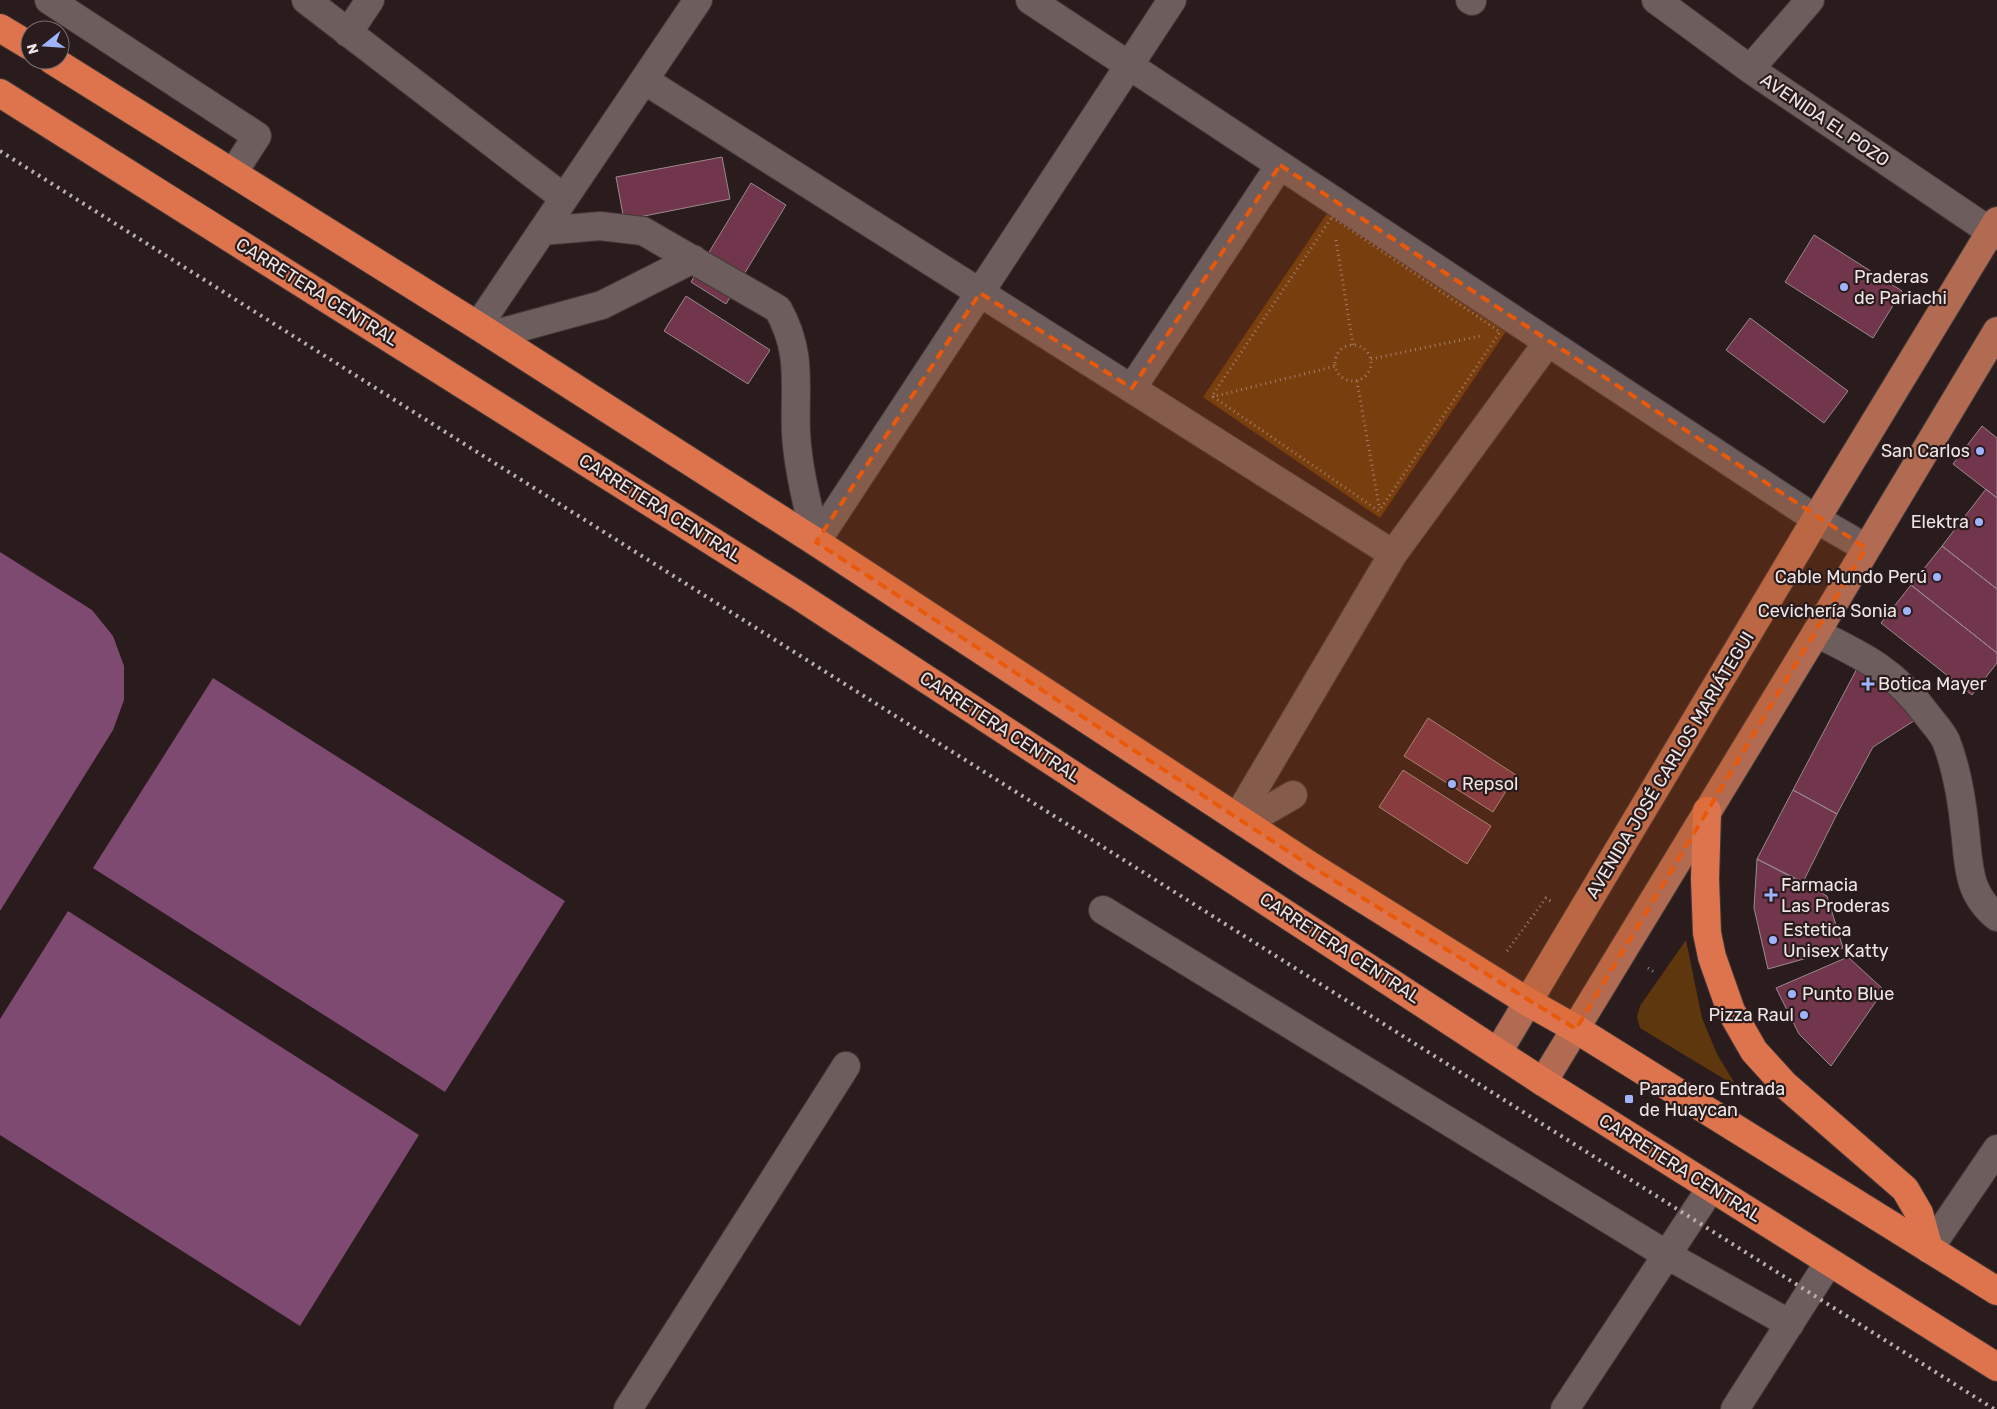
<svg xmlns="http://www.w3.org/2000/svg" width="1997" height="1409" viewBox="0 0 1997 1409" font-family="Rubik,sans-serif">
	<rect width="100%" height="100%" fill="#2a1c1c"/>
	<!-- green -->
	<path fill="#5e370e" d="M 1330,209 L 1507,330 L 1380,518 L 1203,397 Z
		M 1686,940 L 1702,1018 L 1717,1054 L 1734,1082 L 1729,1082 L 1640,1028 L 1637,1017 L 1640,1006 Z"/>
	<!-- water -->
	<path fill="#7e4a71" d="M 0,552 L 92,610 L 113,636 L 124,666 L 124,700 L 113,730 L 0,911 Z
		M 213,678 L 565,901 L 445,1092 L 93,868 Z
		M 68,911 L 419,1135 L 300,1326 L 0,1135 L 0,1019 Z"/>
	<!-- building -->
	<path fill="#71354c" stroke="#9a898e" d="M 722,157 L 730,199 L 624,220 L 616,177 Z
		M 751,183 L 786,205 L 726,304 L 691,282 Z
		M 1814,235 L 1902,291 L 1873,338 L 1785,282 Z
		M 686,296 L 770,350 L 748,384 L 664,331 Z
		M 1750,318 L 1848,391 L 1824,423 L 1726,350 Z
		M 1982,426 L 1997,438 L 1997,498 L 1953,464 Z
		M 1986,489 L 1997,498 L 1997,589 L 1942,546 Z
		M 1942,546 L 1997,589 L 1997,653 L 1911,585 Z
		M 1911,585 L 1997,653 L 1997,663 L 1972,695 L 1881,623 Z
		M 1861,661 L 1920,717 L 1873,747 L 1837,814 L 1793,790 Z
		M 1428,718 L 1516,775 L 1493,812 L 1404,756 Z
		M 1403,770 L 1491,826 L 1467,864 L 1379,807 Z
		M 1793,790 L 1837,814 L 1803,882 L 1757,859 Z
		M 1757,859 L 1827,896 L 1843,948 L 1768,969 L 1754,908 Z
		M 1848,957 L 1884,990 L 1831,1066 L 1799,1034 L 1776,988 Z"/>
	<g fill="none" stroke-linecap="round" stroke-linejoin="round">
		<!-- minor casing -->
		<g stroke="#433838" stroke-width="30">
			<path id="minor" d="M 49,0 L 257,136 L 233,173
				M 306,0 L 564,198
				M 1030,0 L 1816,519 L 1866,548
				M 1470,0 L 1472,1
				M 1656,0 L 1750,69 L 1997,236
				M 348,33 L 370,0
				M 1750,69 L 1810,0
				M 644,80 L 1393,554
				M 542,231 L 600,226 L 643,231 L 778,309 C 803,354 794,385 796,433 C 798,470 808,506 816,542
				M 478,326 L 698,0
				M 492,335 L 602,305 L 693,259
				M 1132,388 L 1280,165
				M 816,542 L 1172,0
				M 1816,633 C 1864,656 1896,672 1928,716 C 1934,724 1942,732 1946,741 C 1957,769 1962,800 1965,830 C 1969,865 1967,893 1997,917
				M 1237,818 L 1393,554 L 1548,342
				M 1245,823 L 1293,795
				M 1103,910 L 1667,1255 L 1790,1324
				M 1929,1249 L 1997,1149
				M 628,1409 L 846,1066
				M 1565,1409 L 1711,1188
				M 1735,1409 L 1829,1262"/>
		</g>
		<!-- major casing -->
		<g stroke="#433838" stroke-width="30">
			<path id="major" d="M 1498,1052 L 1816,519 L 1997,221
				M 1543,1082 L 1816,633 L 1997,331"/>
		</g>
		<!-- highway casing -->
		<g stroke="#433838" stroke-width="30">
			<path id="highway" d="M 0,28 L 30,46
				M 52,60 L 478,326 L 816,542 L 1309,865 L 1528,1002 L 1576,1029 L 1997,1291
				M 0,93 L 799,596 L 1543,1082 L 1997,1367
				M 1707,811 L 1705,879 L 1707,933 L 1712,957 L 1731,1011 L 1754,1051 L 1784,1084 L 1905,1189 L 1919,1213 L 1929,1249"/>
		</g>
		<!-- path -->
		<path stroke="#938787" stroke-width="3" stroke-dasharray="1 4" stroke-linecap="butt" d="M 1332,217 L 1500,332 L 1379,511 L 1212,396 Z
			M 1336,240 L 1353,345
			M1335 363a18 18 0 1 1 36 0a18 18 0 1 1-36 0Z
			M 1371,359 L 1480,336
			M 1357,381 L 1379,506
			M 1212,397 L 1336,366
			M 1507,951 L 1546,898 L 1552,902
			M 1648,968 L 1654,972"/>
		<!-- minor -->
		<use href="#minor" stroke="#6d5d5c" stroke-width="28"/>
		<!-- major -->
		<use href="#major" stroke="#b16b53" stroke-width="28"/>
		<!-- highway -->
		<use href="#highway" stroke="#de744d" stroke-width="28"/>
		<!-- rail -->
		<path stroke="#baafaf" stroke-width="4" stroke-dasharray="2.5 5" stroke-linecap="butt" d="M 0,151 L 1994,1409"/>
	</g>
	<!-- marked area -->
	<path fill="#e8590c" fill-opacity="0.2" stroke="#e8590c" stroke-width="4" stroke-dasharray="10 6" stroke-linejoin="round" d="M 1280,165 L 1866,548 L 1576,1029 L 1309,865 L 816,542 L 980,293 L 1132,388 Z"/>
	<!-- markers -->
	<g fill="#a0b3fd" stroke="#2a1c1c" stroke-width="2">
		<circle cx="1844" cy="287" r="5"/>
		<circle cx="1980" cy="451" r="5"/>
		<circle cx="1979" cy="522" r="5"/>
		<circle cx="1937" cy="577" r="5"/>
		<circle cx="1907" cy="611" r="5"/>
		<path d="M1865.5 676.5h5v5h5v5h-5v5h-5v-5h-5v-5h5z"/>
		<circle cx="1452" cy="784" r="5"/>
		<path d="M1768.5 887.5h5v5h5v5h-5v5h-5v-5h-5v-5h5z"/>
		<circle cx="1773" cy="940" r="5"/>
		<circle cx="1792" cy="994" r="5"/>
		<circle cx="1804" cy="1015" r="5"/>
		<rect x="1624" y="1094" width="10" height="10" rx="2.5"/>
	</g>
	<g text-anchor="middle" dominant-baseline="central" stroke-width="4.5" stroke-linejoin="round" paint-order="stroke">
		<!-- street labels -->
		<g font-size="18" fill="#efe5e5" stroke="#2a1c1c">
			<text transform="translate(1825 120) rotate(34)">AVENIDA EL POZO</text>
			<text transform="translate(317 292) rotate(32)">CARRETERA CENTRAL</text>
			<text transform="translate(660 508) rotate(32)">CARRETERA CENTRAL</text>
			<text transform="translate(1000 727) rotate(33)">CARRETERA CENTRAL</text>
			<text transform="translate(1670 765) rotate(-59)">AVENIDA JOSÉ CARLOS MARIÁTEGUI</text>
			<text transform="translate(1340 948) rotate(33)">CARRETERA CENTRAL</text>
			<text transform="translate(1680 1168) rotate(32)">CARRETERA CENTRAL</text>
		</g>
		<!-- poi labels -->
		<g font-size="18" fill="#efe5e5" stroke="#2a1c1c" text-anchor="start">
			<text x="1854" y="277">Praderas<tspan x="1854" dy="21">de Pariachi</tspan></text>
			<text x="1970" y="451" text-anchor="end">San Carlos</text>
			<text x="1969" y="522" text-anchor="end">Elektra</text>
			<text x="1927" y="577" text-anchor="end">Cable Mundo Perú</text>
			<text x="1897" y="611" text-anchor="end">Cevichería Sonia</text>
			<text x="1878" y="684">Botica Mayer</text>
			<text x="1462" y="784">Repsol</text>
			<text x="1781" y="885">Farmacia<tspan x="1781" dy="21">Las Proderas</tspan></text>
			<text x="1783" y="930">Estetica<tspan x="1783" dy="21">Unisex Katty</tspan></text>
			<text x="1802" y="994">Punto Blue</text>
			<text x="1794" y="1015" text-anchor="end">Pizza Raul</text>
			<text x="1639" y="1089">Paradero Entrada<tspan x="1639" dy="21">de Huaycan</tspan></text>
		</g>
	</g>
	<!-- north arrow -->
	<g transform="translate(45 45) rotate(253)"><circle r="24" fill="#2a1c1c" stroke="#796c6c"/>
	<path d="M0-4L9 19L0 12L-9 19Z" fill="#a0b3fd"/>
	<text y="-8" font-size="14" font-weight="bold" text-anchor="middle" fill="#efe5e5">N</text>
	</g>
</svg>
